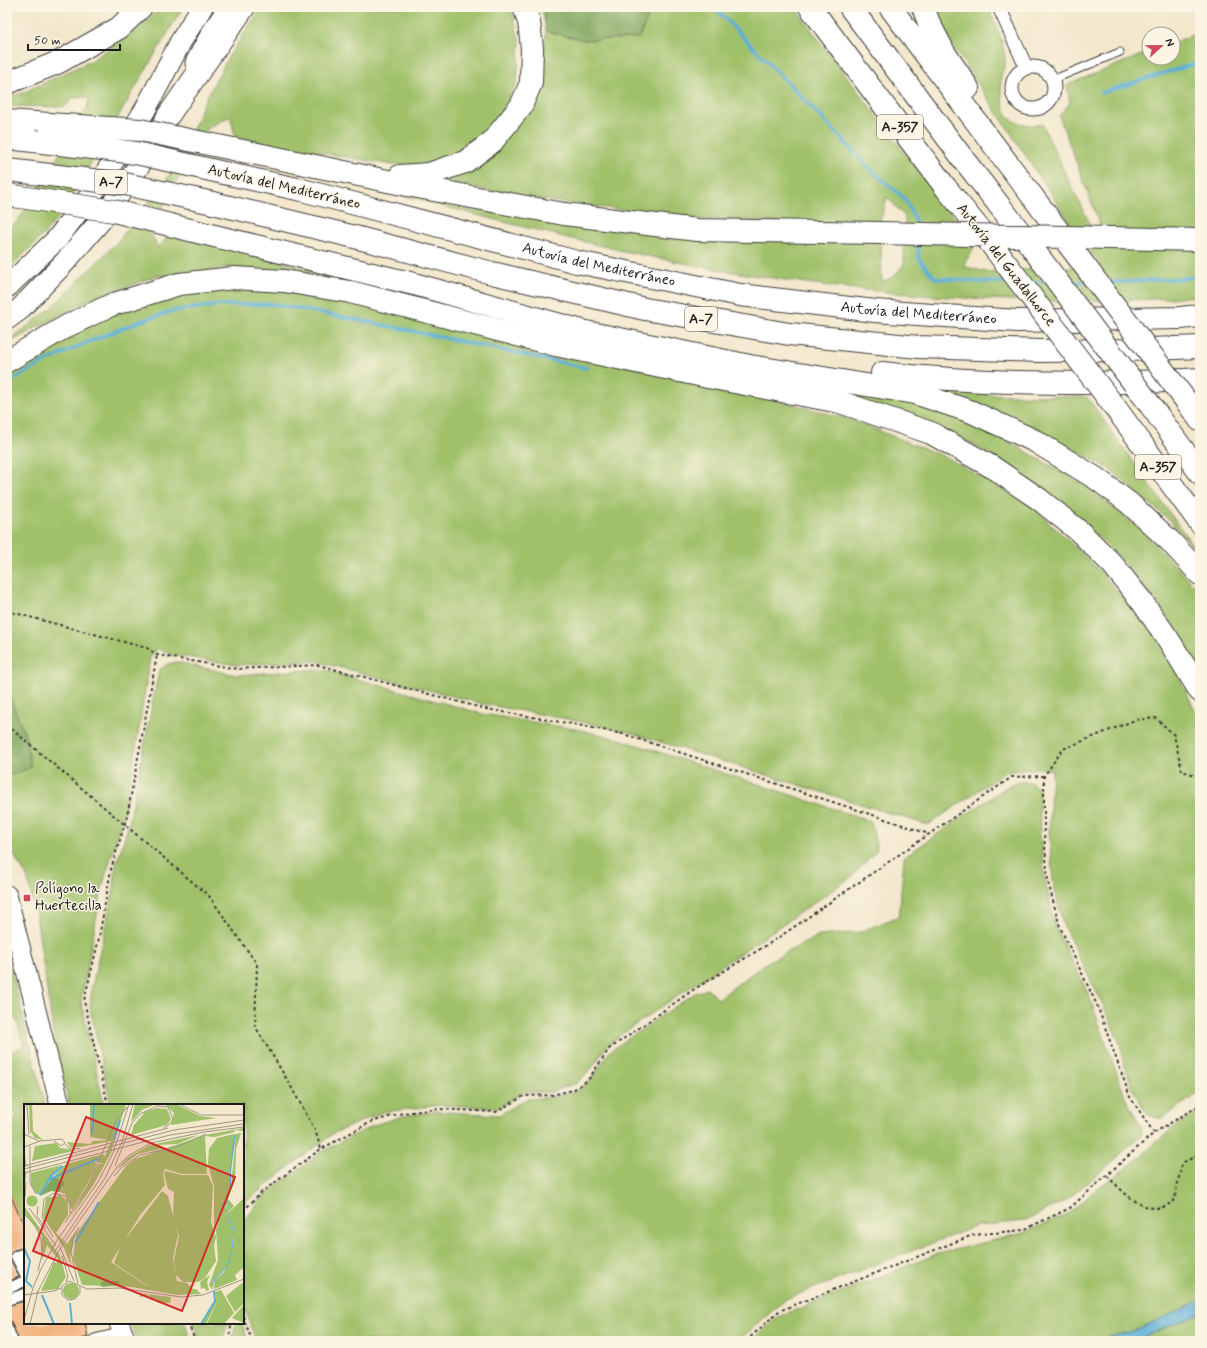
<svg xmlns="http://www.w3.org/2000/svg" width="1207" height="1348" viewBox="0 0 1207 1348" font-family="Mynerve,sans-serif">
	<rect width="100%" height="100%" fill="#fcf5e5"/>
	<filter id="ink" filterUnits="userSpaceOnUse"><feTurbulence type="fractalNoise" baseFrequency=".025" numOctaves="2"/><feDisplacementMap in="SourceGraphic" scale="8" xChannelSelector="R" yChannelSelector="G"/><feConvolveMatrix kernelMatrix="1 2 1 2 8 2 1 2 1" color-interpolation-filters="sRGB"/></filter>
	<filter id="wash" filterUnits="userSpaceOnUse"><feTurbulence type="fractalNoise" baseFrequency=".012" numOctaves="4" result="noise"/><feDisplacementMap in="SourceGraphic" scale="16" xChannelSelector="R" yChannelSelector="G"/><feGaussianBlur stdDeviation="0.9" result="paint"/><feColorMatrix in="noise" values="0 0 0 0 0 0 0 0 0 0 0 0 0 0 0 0 0 1.4 0 .05"/><feComposite in="paint" operator="in"/></filter>
	<g filter="url(#wash)">
		<rect width="100%" height="100%" fill="#f3e7cc"/>
		<!-- green -->
		<path fill="#a0c16a" stroke="#5e6e43" d="M 161,7 L 183,7 L 60,215 L 45,233 L 7,271 L 7,229 L 14,225 L 25,211 L 87,108 L 89,97 L 73,98 L 65,107 L 7,106 L 7,96 L 20,94 L 91,61 L 142,25 Z
			M 264,7 L 511,7 L 520,42 L 517,82 L 497,120 L 462,152 L 428,164 L 393,165 L 236,138 L 230,116 L 208,128 L 149,230 L 158,248 L 170,234 L 200,239 L 368,287 L 299,272 L 227,268 L 156,276 L 78,305 L 7,344 L 7,342 L 50,309 L 119,240 L 167,179 L 194,127 L 204,102 L 229,56 L 256,15 Z
			M 652,7 L 794,7 L 975,245 L 963,266 L 985,272 L 1101,266 L 1085,245 L 951,43 L 939,18 L 936,7 L 988,7 C 995,24 1004,41 1005,59 C 1006,65 1002,71 1001,77 C 1000,87 1002,108 1008,116 C 1015,125 1032,126 1042,124 L 1075,194 L 1100,244 L 1107,244 L 1059,116 L 1070,103 L 1067,85 L 1149,52 L 1149,58 L 1173,58 L 1173,43 L 1200,32 L 1200,296 C 1006,311 808,291 619,250 C 540,232 463,211 385,191 L 881,241 L 882,282 L 895,276 L 904,264 L 905,217 L 887,197 L 879,225 L 846,225 L 696,219 L 574,204 L 503,194 L 442,180 L 532,103 L 543,74 L 546,31 L 584,40 L 639,38 Z
			M 270,287 L 380,310 L 792,404 L 849,419 L 948,458 L 1034,508 L 1098,569 L 1164,645 L 1200,721 L 1200,1092 L 1161,1119 L 1148,1115 L 1135,1094 L 1125,1066 L 1120,1044 L 1102,1003 L 1063,925 L 1053,882 L 1049,832 L 1052,770 L 1038,768 L 1005,772 L 928,825 L 625,731 L 578,721 L 484,704 L 315,661 L 237,665 L 168,654 L 158,648 L 150,658 L 133,766 L 123,817 L 102,888 L 81,1001 L 104,1105 L 69,1105 L 55,1045 L 36,915 L 27,876 L 17,861 L 7,837 L 7,777 L 31,767 L 25,735 L 7,690 L 7,370 L 71,333 L 133,305 L 186,290 Z
			M 799,384 L 886,395 L 958,417 L 1013,444 L 1084,485 L 1139,528 L 1192,583 L 1200,593 L 1200,675 L 1173,625 L 1133,572 L 1081,520 L 1040,487 L 973,444 L 913,417 Z
			M 943,393 L 1087,397 L 1196,550 L 1168,519 L 1108,468 L 1039,430 Z
			M 177,662 L 236,675 L 321,669 L 483,714 L 581,730 L 622,740 L 871,821 L 877,850 L 850,878 L 619,1036 L 605,1048 L 592,1068 L 577,1083 L 551,1092 L 524,1092 L 498,1108 L 441,1105 L 383,1112 L 334,1133 L 303,1156 L 243,1204 L 243,1105 L 111,1105 L 90,1008 L 92,986 L 114,889 L 115,869 L 129,823 L 159,670 L 168,664 Z
			M 1027,781 L 1033,784 L 1039,789 L 1040,833 L 1045,881 L 1056,929 L 1088,993 L 1126,1099 L 1142,1128 L 1141,1135 L 1111,1163 L 1068,1199 L 1025,1221 L 977,1226 L 786,1299 L 738,1341 L 256,1341 L 243,1304 L 243,1222 L 266,1194 L 323,1151 L 374,1125 L 403,1116 L 435,1111 L 499,1115 L 526,1099 L 553,1097 L 575,1092 L 590,1081 L 610,1051 L 695,993 L 708,989 L 718,999 L 769,961 L 819,936 L 860,932 L 899,916 L 904,857 L 1011,784 Z
			M 11,968 L 45,1105 L 25,1105 L 25,1228 L 7,1187 L 7,1132 L 10,1130 L 7,1122 L 17,1117 L 7,1096 L 7,1054 L 24,1046 L 16,1018 L 7,1019 L 7,969 Z
			M 1200,1110 L 1200,1301 L 1136,1330 L 1106,1338 L 1023,1341 L 751,1341 L 778,1317 L 937,1254 L 1023,1233 L 1070,1213 L 1096,1189 L 1132,1164 L 1176,1125 Z
			M 1200,1313 L 1200,1341 L 1134,1341 Z
			M 130,1323 L 185,1323 L 191,1341 L 137,1341 Z
			M 193,1323 L 228,1323 L 222,1341 L 199,1341 Z
			M 236,1323 L 242,1323 L 248,1341 L 232,1341 Z"/>
		<!-- forest -->
		<path fill="#80a75e" stroke="#4e623d" d="M 542,7 L 652,7 L 639,38 L 584,40 L 546,31 Z
			M 7,690 L 25,735 L 31,767 L 7,777 Z"/>
		<!-- water -->
		<path fill="#5aafd7" stroke="#3b667a" d="M 1200,1301 L 1200,1313 L 1134,1341 L 1023,1341 L 1106,1338 L 1136,1330 Z"/>
		<g fill="none" stroke-linecap="round" stroke-linejoin="round">
			<!-- stream -->
			<path stroke="#5aafd7" stroke-width="3.5" d="M 714,7 L 822,118 L 871,170 L 905,199 L 916,222 L 916,226
				M 1101,93 L 1200,62
				M 917,241 L 919,259 L 935,278 L 982,282 L 1009,282
				M 1029,282 L 1047,282
				M 1067,282 L 1087,282
				M 1107,282 L 1124,282 L 1200,277
				M 7,383 L 47,361 L 88,342 L 141,321 L 173,311 L 219,305 L 272,304 L 364,321 L 587,368"/>
		</g>
		<g id="blocks">
			<!-- building -->
			<path fill="#f2b37f" d="M 7,1187 L 25,1228 L 25,1247 L 14,1250 L 10,1255 L 10,1259 L 19,1277 L 7,1282 Z
				M 25,1301 L 25,1323 L 85,1323 L 88,1337 L 75,1341 L 19,1341 L 7,1312 L 7,1306 Z"/>
		</g>
	</g>
	<g filter="url(#ink)">
		<use href="#blocks" fill-opacity="0" stroke="#3c3a36" stroke-width="1"/>
		<g fill="none" stroke-linecap="round" stroke-linejoin="round">
			<!-- service casing -->
			<g stroke="#3c3a36" stroke-width="9">
				<path id="service" d="M 1052,80 L 1120,52"/>
			</g>
			<!-- pedestrian casing -->
			<g stroke="#3c3a36" stroke-width="12">
				<path id="pedestrian" d="M 25,1253 L 16,1256 L 25,1274
					M 7,1289 L 25,1281
					M 7,1300 L 25,1294"/>
			</g>
			<!-- minor casing -->
			<g stroke="#3c3a36" stroke-width="15">
				<path id="minor" d="M 999,7 L 1026,67
					M1012 88a21 21 0 1 1 42 0a21 21 0 1 1-42 0Z
					M 7,1331 L 11,1341
					M 95,1341 L 123,1334"/>
			</g>
			<!-- secondary casing -->
			<g stroke="#3c3a36" stroke-width="21">
				<path id="secondary" d="M 7,895 L 60,1105
					M 119,1323 L 126,1341"/>
			</g>
			<!-- primary casing -->
			<g stroke="#3c3a36" stroke-width="23">
				<path id="primary" d="M 196,63 L 212,33 L 229,7
					M 7,287 L 57,239 L 99,184 L 145,110 L 181,41 L 202,7
					M 7,319 L 18,311 L 65,262 L 102,219 L 145,157 L 166,119"/>
			</g>
			<!-- motorway casing -->
			<g stroke="#3c3a36" stroke-width="24">
				<g id="motorway">
					<path d="M 810,7 L 946,188 L 992,245"/>
					<path d="M 850,7 L 964,160 L 1030,245"/>
					<path d="M 890,7 L 1069,245"/>
					<path d="M 923,7 L 929,23 L 944,52 L 968,88"/>
					<path d="M 7,83 L 59,62 L 119,28 L 141,7"/>
					<path d="M 168,116 L 244,7"/>
					<path d="M 7,121 L 49,124"/>
					<path d="M 7,138 L 34,141"/>
					<path d="M 233,149 L 407,185 L 564,214 L 697,230 L 880,233"/>
					<path id="s1" d="M 224,173 L 302,190 L 577,262 L 740,295 L 875,311 L 1017,321 L 1180,318 L 1200,316"/>
					<path d="M 400,176 L 429,174 L 465,162 L 492,142 L 521,106 L 531,83 L 532,48 L 529,22 L 524,7"/>
					<path d="M 213,203 L 351,236 L 492,273 L 645,309 L 789,334 L 919,347 L 1039,351 L 1127,350 L 1200,347"/>
					<path d="M 202,233 L 414,284 L 586,332 L 750,366 L 915,393 L 972,412 L 1035,441 L 1097,479 L 1129,503 L 1171,542 L 1200,574"/>
					<path d="M 7,361 L 67,326 L 111,305 L 179,284 L 234,278 L 284,281 L 350,292 L 556,345 L 708,377 L 840,402 L 931,433 L 992,467 L 1039,499 L 1080,532 L 1113,565 L 1143,603 L 1168,639 L 1200,691"/>
					<path d="M 882,373 C 950,381 1019,383 1088,383 C 1125,382 1163,382 1200,379"/>
					<path d="M 1187,402 L 1200,420"/>
					<path d="M 1151,406 L 1200,473"/>
					<path d="M 1117,410 L 1200,523"/>
				</g>
			</g>
			<!-- path -->
			<path stroke="#3c3a36" stroke-width="2" stroke-dasharray="3 3" stroke-linecap="butt" d="M 7,611 L 147,648 L 157,655 L 237,669 L 318,665 L 486,709 L 578,725 L 623,734 L 876,816 L 929,834
				M 7,725 L 209,896 L 257,964 L 255,1026 L 289,1083 L 315,1130 L 321,1149
				M 108,1105 L 84,1001 L 99,938 L 111,869 L 127,817 L 157,655
				M 1154,1133 L 1130,1097 L 1097,1005 L 1060,927 L 1048,882 L 1044,834 L 1044,776 L 1063,749 L 1135,720 L 1156,718 L 1174,735 L 1182,771 L 1198,776 L 1200,780
				M 1112,1171 L 1108,1177 C 1122,1190 1141,1213 1163,1207 C 1167,1206 1170,1203 1174,1201 L 1182,1163 L 1200,1154
				M 243,1211 L 263,1191 L 321,1149 L 371,1122 L 403,1113 L 439,1109 L 496,1112 L 524,1096 L 552,1095 L 573,1090 L 588,1080 L 609,1049 L 693,990 L 775,940 L 1012,777 L 1044,776
				M 243,1316 L 252,1341
				M 188,1323 L 195,1341
				M 228,1341 L 232,1323
				M 746,1341 L 779,1311 L 973,1235 L 1023,1230 L 1070,1208 L 1154,1133 L 1200,1105"/>
			<!-- service -->
			<use href="#service" stroke="#fff" stroke-width="7"/>
			<!-- pedestrian -->
			<use href="#pedestrian" stroke="#fff" stroke-width="10"/>
			<!-- minor -->
			<use href="#minor" stroke="#fff" stroke-width="13"/>
			<!-- secondary -->
			<use href="#secondary" stroke="#fff" stroke-width="19"/>
			<!-- primary -->
			<use href="#primary" stroke="#fff" stroke-width="21"/>
			<!-- motorway -->
			<use href="#motorway" stroke="#fff" stroke-width="22"/>
			<!-- motorway-bridge casing -->
			<g stroke="#3c3a36" stroke-width="24" stroke-linecap="butt">
				<path id="motorway-bridge" d="M 49,124 L 140,130 L 233,149
					M 34,141 L 136,153 L 224,173
					M 8,170 L 125,184 L 213,203
					M 7,195 L 114,211 L 202,233
					M 880,233 L 1200,240
					M 992,245 L 1117,410
					M 1030,245 L 1151,406
					M 1069,245 L 1187,402"/>
			</g>
			<!-- motorway-bridge -->
			<use href="#motorway-bridge" stroke="#fff" stroke-width="22"/>
		</g>
	</g>
	<!-- markers -->
	<rect fill="#d1495b" stroke="#fcf5e5" stroke-width="1.5" x="23" y="894" width="8" height="8" rx="2"/>
	<g text-anchor="middle" dominant-baseline="central" stroke-width="3" stroke-linejoin="round" paint-order="stroke">
		<!-- shield labels -->
		<g fill="#fcf5e5" stroke="#5f5d58" stroke-width="1">
			<rect x="877" y="115" width="46" height="24" rx="3"/>
			<rect x="95" y="170" width="32" height="24" rx="3"/>
			<rect x="685" y="307" width="32" height="24" rx="3"/>
			<rect x="1135" y="455" width="46" height="24" rx="3"/>
		</g>
		<g font-size="14" font-weight="bold" fill="#1c1c1c">
			<text x="900" y="127">A-357</text>
			<text x="111" y="182">A-7</text>
			<text x="701" y="319">A-7</text>
			<text x="1158" y="467">A-357</text>
		</g>
		<!-- street labels -->
		<g font-size="15" fill="#1c1c1c" stroke="#fcf5e5">
			<text transform="translate(284 187) rotate(13)">Autovía del Mediterráneo</text>
			<text stroke="none"><textPath href="#s1" startOffset="386">Autovía del Mediterráneo</textPath></text>
			<text transform="translate(1006 265) rotate(52)">Autovía del Guadalhorce</text>
			<text stroke="none"><textPath href="#s1" startOffset="710">Autovía del Mediterráneo</textPath></text>
		</g>
		<!-- poi labels -->
		<g font-size="15" fill="#1c1c1c" stroke="#fcf5e5" text-anchor="start">
			<text x="35" y="889">Polígono la<tspan x="35" dy="17">Huertecilla</tspan></text>
		</g>
	</g>
	<!-- overview -->
	<g transform="translate(24 1104)">
		<rect width="220" height="220" fill="#f3e7cc"/>
		<path d="M 5,0 L 8,0 L 9,27 L 19,36 L 11,34 L 6,27 ZM 66,0 L 102,0 L 87,49 L 70,80 L 47,113 L 75,60 L 79,60 L 70,57 L 73,60 L 64,79 L 48,106 L 41,90 L 36,88 L 39,84 L 38,75 L 27,75 L 42,60 L 79,50 L 81,52 L 87,37 L 56,43 L 46,43 L 43,38 L 66,40 L 69,37 L 85,36 L 66,33 ZM 111,0 L 132,0 L 118,6 L 107,18 ZM 141,0 L 152,0 L 176,12 L 192,14 L 147,21 L 150,9 ZM 133,4 L 143,5 L 147,15 L 143,21 L 107,31 L 110,21 L 121,8 ZM 220,24 L 220,27 L 211,26 L 210,28 L 191,33 L 181,32 L 183,70 L 158,70 L 141,65 L 139,70 L 141,81 L 117,110 L 87,158 L 123,182 L 172,185 L 177,190 L 153,191 L 107,183 L 58,181 L 49,154 L 52,130 L 102,62 L 111,55 L 181,31 ZM 217,29 L 212,45 L 211,76 L 204,95 L 210,102 L 204,108 L 202,99 L 207,83 L 212,30 ZM 210,30 L 206,84 L 201,100 L 204,108 L 190,124 L 190,83 L 184,60 L 185,45 L 193,34 ZM 175,31 L 153,40 L 135,41 L 141,44 L 114,50 L 92,66 L 103,54 L 126,41 ZM 32,39 L 36,44 L 53,46 L 8,57 L 11,42 ZM 38,61 L 28,71 L 15,91 L 11,88 L 7,80 L 7,69 ZM 142,67 L 158,71 L 184,71 L 189,82 L 187,118 L 192,133 L 190,142 L 192,157 L 181,174 L 174,178 L 159,178 L 152,171 L 150,156 L 155,132 L 149,114 L 150,88 L 144,85 L 140,70 ZM 138,87 L 144,92 L 154,131 L 149,154 L 153,177 L 163,179 L 169,185 L 124,182 L 90,159 L 97,141 ZM 36,91 L 44,97 L 44,111 L 32,129 L 43,140 L 52,126 L 46,152 L 47,162 L 40,144 L 19,113 L 22,94 ZM2.5 97a5.5 5.5 0 1 1 11 0a5.5 5.5 0 1 1-11 0ZM 220,94 L 220,163 L 211,171 L 213,176 L 190,185 L 191,176 L 200,168 L 209,142 L 210,127 L 204,109 ZM 0,102 L 36,152 L 42,173 L 34,185 L 17,187 L 30,158 L 33,159 L 34,155 L 23,141 L 18,157 L 18,132 L 0,109 ZM 204,109 L 209,128 L 208,142 L 203,162 L 190,175 L 188,186 L 185,181 L 194,156 L 192,125 L 196,116 ZM 186,171 L 183,178 L 185,186 L 183,187 L 180,184 L 177,185 L 176,178 ZM 218,179 L 220,181 L 220,199 L 211,208 L 202,192 ZM39 187a8 8 0 1 1 16 0a8 8 0 1 1-16 0ZM 197,186 L 210,209 L 200,220 L 183,220 L 196,191 L 182,220 L 178,220 L 192,196 L 191,188 ZM 116,189 L 147,193 L 146,199 L 134,199 L 133,195 L 126,195 L 125,191 L 116,193 ZM 220,201 L 220,219 L 208,214 Z" fill="#a0c16a"/>
		<path d="M 31,73 L 41,78 L 36,88 L 27,87 L 16,92 L 27,75 ZM 79,177 L 95,177 L 95,181 L 78,183 L 76,180 Z" fill="#80a75e"/>
		<path d="M 210,30 L 212,31 L 207,65 L 207,83 L 202,102 L 210,127 L 209,142 L 204,162 L 191,176 L 189,186 L 190,175 L 203,162 L 208,142 L 209,128 L 201,100 L 206,84 L 206,66 Z" fill="#5aafd7"/>
		<path fill="none" stroke="#5aafd7" stroke-width="2" d="M 68,29 L 70,0M 90,36 L 96,16M 26,75 L 74,55M 16,91 L 27,72 L 39,62M 51,139 L 75,98M 0,144 L 6,157 L 2,177 L 8,183M 18,191 L 30,220M 46,199 L 48,220M 177,220 L 191,197 L 190,187"/>
		<path fill="none" stroke="#9d9686" stroke-width="1" d="M 3,0 L 5,30M 155,0 L 177,11 L 220,11M 0,30 L 15,37M 41,40 L 45,44 L 56,45M 6,42 L 6,79 L 12,90M 0,43 L 16,37 L 38,35 L 41,39 L 37,42 L 30,37M 0,49 L 2,63M 0,62 L 144,24M 91,62 L 108,19 L 116,10 L 133,2 L 144,3 L 149,15 L 146,20 L 140,24M 0,65 L 150,26 L 220,16M 0,69 L 146,31 L 219,20M 90,72 L 98,63 L 116,51 L 155,42 L 182,30M 0,83 L 2,67M 1,93 L 2,78M 14,102 L 13,112 L 22,125M 5,104 L 32,142M 0,110 L 11,121 L 17,135 L 18,150 L 14,167M 41,119 L 65,80 L 92,17 L 103,3M 29,133 L 18,114 L 20,95 L 30,89 L 41,92 L 46,99 L 46,109M 36,143 L 50,177M 31,147 L 81,74 L 98,38 L 109,0M 38,152 L 44,172 L 42,178M 54,180 L 47,148 L 50,133 L 55,123M 56,182 L 56,189 L 51,195 L 44,196 L 38,191 L 38,182 L 45,177 L 63,185 L 96,184 L 157,193 L 179,191 L 220,175M 13,189 L 37,143 L 93,63 L 104,52 L 127,39 L 180,28 L 220,23M 0,191 L 30,187 L 37,184M 0,216 L 9,184 L 17,165 L 32,138 L 74,78 L 89,49 L 105,0M 6,220 L 14,187"/>
		<path fill="#d62828" fill-opacity="0.15" stroke="#d62828" stroke-width="2" d="M 62,13 L 211,73 L 158,207 L 9,147 Z"/>
		<rect width="220" height="220" fill="none" stroke="#1c1c1c" stroke-width="2"/>
	</g>
	<!-- margin -->
	<rect width="1207" height="1348" fill="none" stroke="#fcf5e5" stroke-width="24"/>
	<!-- north arrow -->
	<g transform="translate(1161 46) rotate(68)"><circle r="19" fill="#fcf5e5" stroke="#a29e95"/>
	<path d="M0-3L7 15L0 10L-7 15Z" fill="#d1495b"/>
	<text y="-6" font-size="11" font-weight="bold" text-anchor="middle" fill="#1c1c1c">N</text>
	</g>
	<!-- scale -->
	<path d="M28 44v6h92v-6" fill="none" stroke="#1c1c1c" stroke-width="2"/>
	<text x="34" y="44" font-size="12" fill="#1c1c1c" stroke="#fcf5e5" stroke-width="3" paint-order="stroke">50 m</text>
</svg>
